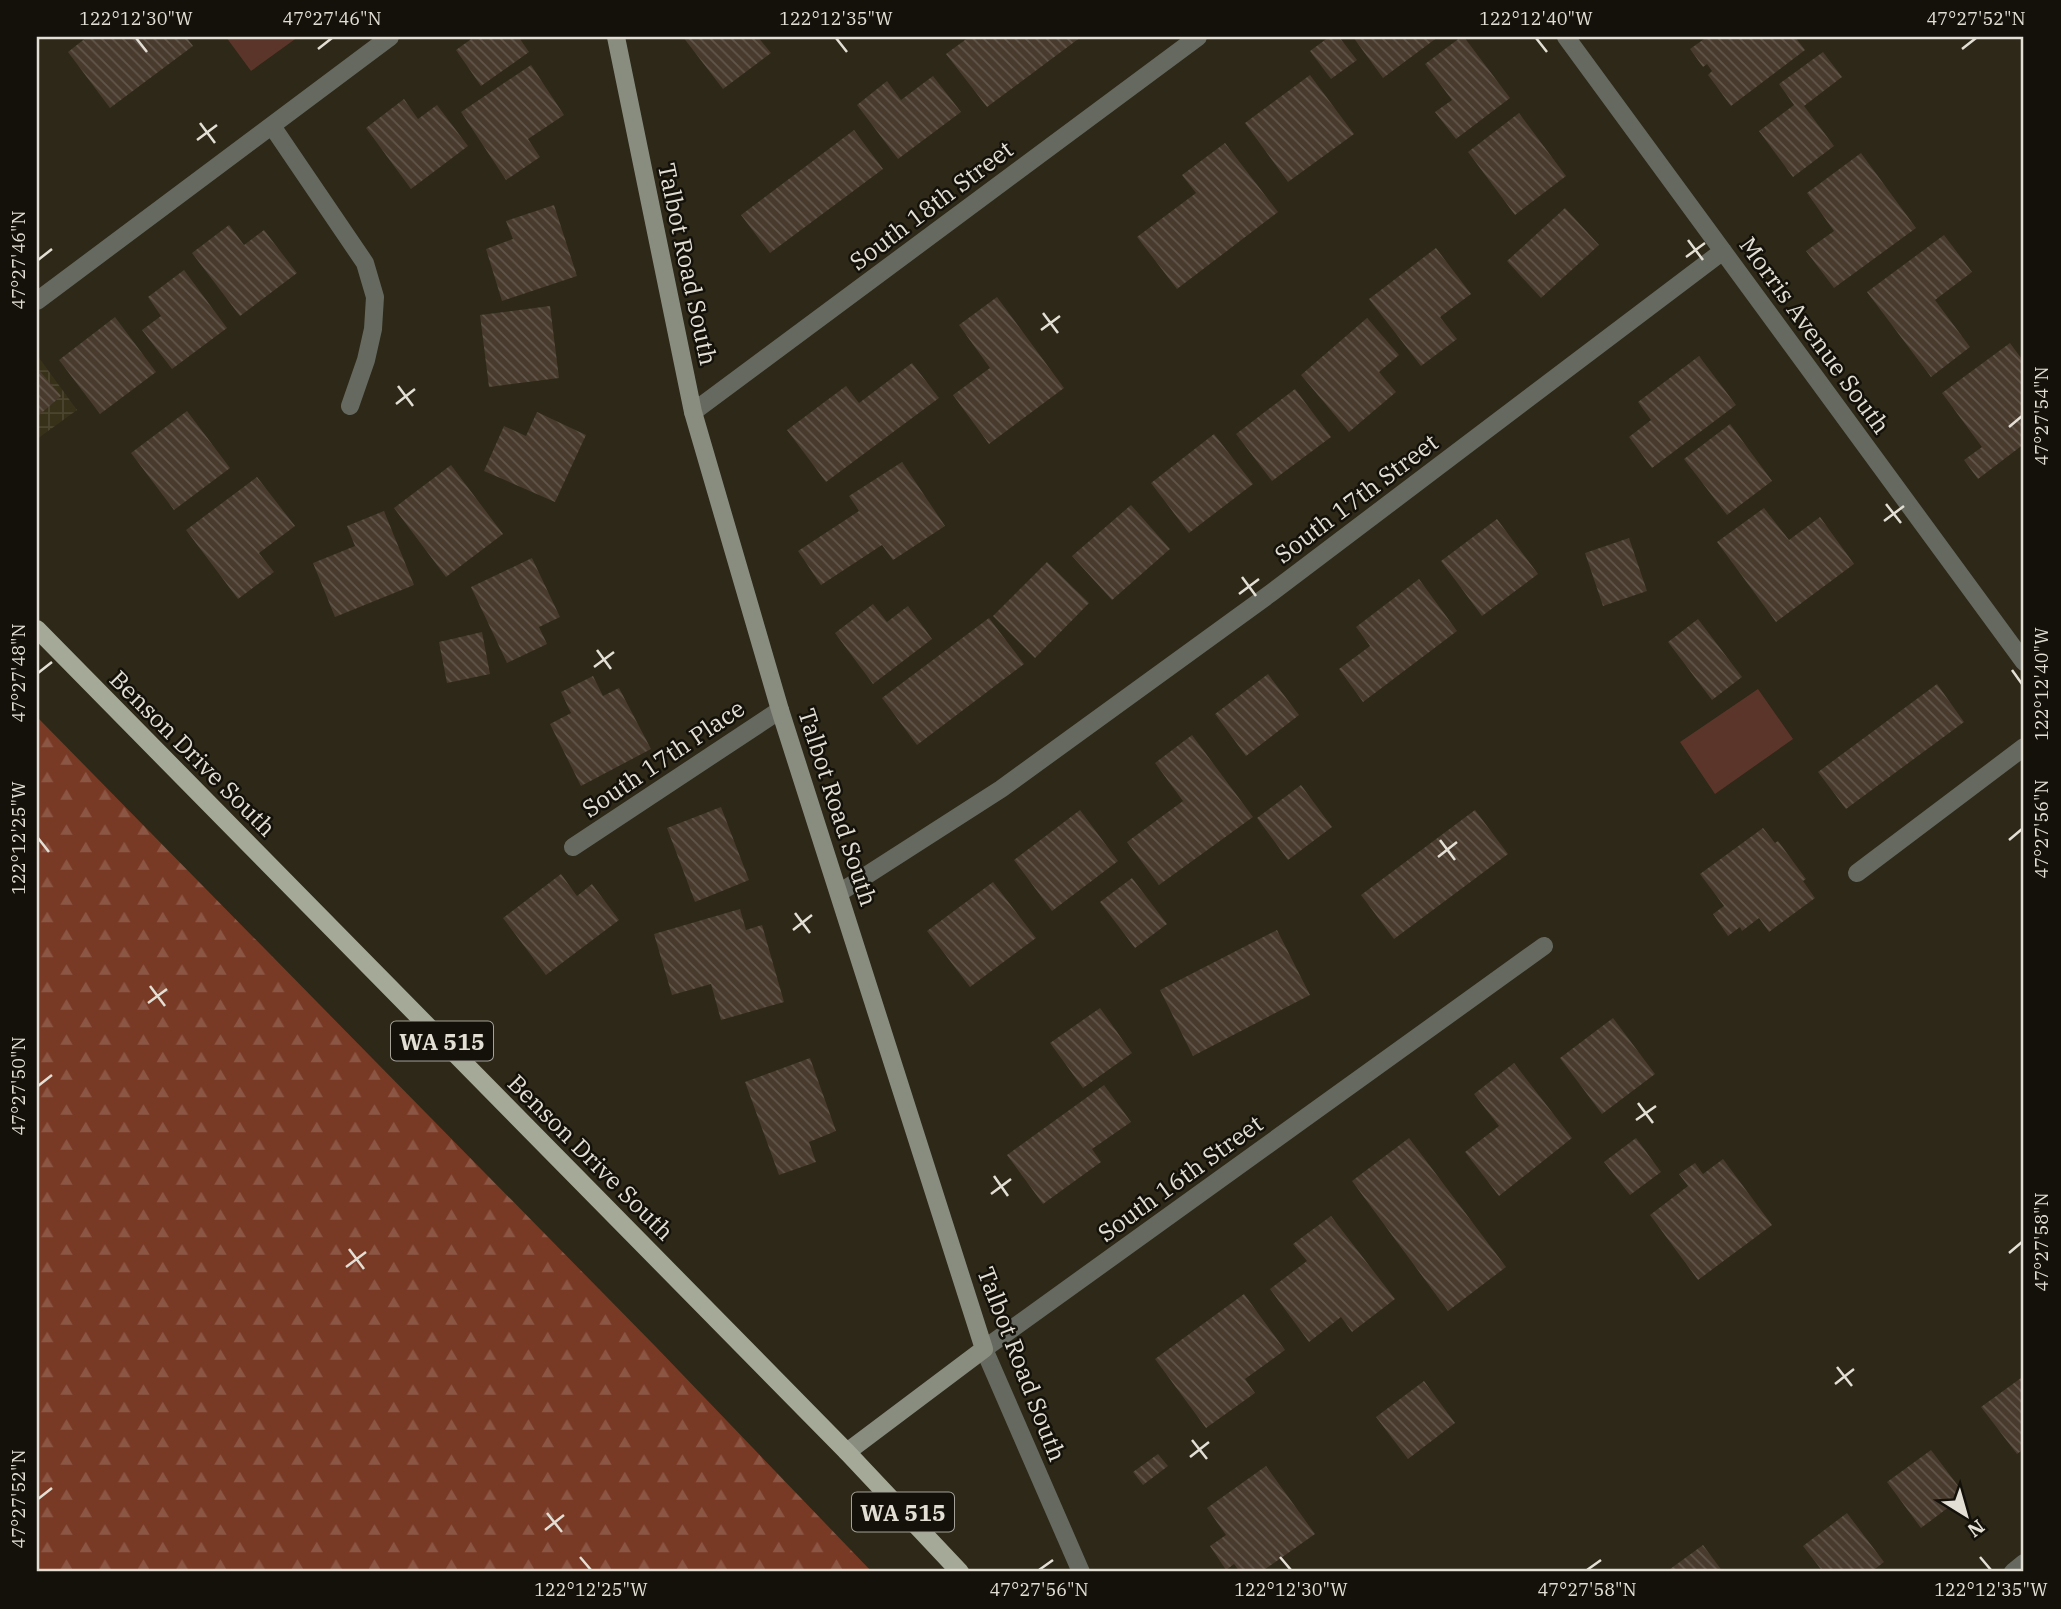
<svg xmlns="http://www.w3.org/2000/svg" width="2061" height="1609" viewBox="0 0 2061 1609" font-family="'IBM Plex Serif',serif">
	<defs>
		<pattern id="industrial-grid" width="8" height="8" patternUnits="userSpaceOnUse" patternTransform="scale(1.75)"><rect width="8" height="8" fill="#383119"/><path d="M0 4h8M4 0v8" fill="none" stroke="#4b452f"/></pattern>
		<pattern id="forest-firs" width="22" height="20" patternUnits="userSpaceOnUse" patternTransform="scale(1.75)"><rect width="22" height="20" fill="#793a25"/><path d="M5 1l3.5 6h-7zM16 11l3.5 6h-7z" fill="#8c5644"/></pattern>
		<pattern id="building-back-hatch" width="6" height="6" patternUnits="userSpaceOnUse" patternTransform="scale(1.75)"><rect width="6" height="6" fill="#483a2d"/><path d="M-1 5l2 2M0 0l6 6M5-1l2 2" fill="none" stroke="#62564b"/></pattern>
	</defs>
	<rect width="100%" height="100%" fill="#2d2817"/>
	<!-- industrial -->
	<path fill="url(#industrial-grid)" d="M 37,355 L 77,410 L 37,439 Z"/>
	<!-- green -->
	<path fill="#5b3529" d="M 226,37 L 298,37 L 251,71 Z
		M 1758,689 L 1793,739 L 1715,794 L 1680,742 Z"/>
	<!-- forest -->
	<path fill="url(#forest-firs)" d="M 37,717 L 656,1347 L 872,1572 L 37,1572 Z"/>
	<!-- building -->
	<path fill="url(#building-back-hatch)" d="M 87,37 L 186,37 L 193,46 L 110,108 L 68,52 Z
		M 474,37 L 524,37 L 520,39 L 529,52 L 481,86 L 456,50 Z
		M 683,37 L 758,37 L 771,53 L 723,89 Z
		M 969,37 L 1081,37 L 987,107 L 946,54 Z
		M 1329,37 L 1339,37 L 1357,60 L 1331,79 L 1310,51 Z
		M 1353,37 L 1438,37 L 1383,78 Z
		M 1461,37 L 1464,37 L 1510,98 L 1456,139 L 1435,112 L 1452,100 L 1425,64 Z
		M 1707,37 L 1795,37 L 1805,50 L 1731,106 L 1708,75 L 1712,71 L 1707,64 L 1703,67 L 1690,49 Z
		M 1823,52 L 1842,77 L 1804,106 L 1834,146 L 1793,177 L 1759,131 L 1794,105 L 1779,84 Z
		M 531,65 L 564,115 L 528,139 L 540,157 L 506,180 L 461,112 Z
		M 1310,75 L 1354,134 L 1288,182 L 1245,123 Z
		M 933,76 L 961,112 L 898,159 L 857,105 L 887,81 L 901,100 Z
		M 404,99 L 418,119 L 437,105 L 468,146 L 411,189 L 366,128 Z
		M 1519,113 L 1566,176 L 1515,215 L 1468,152 Z
		M 854,130 L 883,169 L 770,253 L 741,215 Z
		M 1225,143 L 1278,212 L 1177,289 L 1137,237 L 1196,193 L 1182,175 Z
		M 1861,153 L 1916,228 L 1834,288 L 1806,251 L 1834,231 L 1807,193 Z
		M 554,205 L 577,276 L 502,301 L 486,249 L 513,239 L 506,221 Z
		M 1565,208 L 1599,245 L 1541,298 L 1507,261 Z
		M 229,225 L 244,245 L 264,230 L 297,273 L 240,316 L 192,253 Z
		M 1944,235 L 1972,272 L 1935,300 L 1970,347 L 1931,377 L 1867,292 Z
		M 1436,248 L 1471,294 L 1440,317 L 1457,339 L 1421,366 L 1369,299 Z
		M 184,270 L 227,328 L 172,369 L 142,330 L 161,316 L 148,297 Z
		M 997,297 L 1064,388 L 989,444 L 953,395 L 990,368 L 959,325 Z
		M 550,306 L 559,378 L 489,387 L 480,315 Z
		M 115,317 L 156,372 L 100,414 L 59,360 Z
		M 1367,318 L 1399,355 L 1379,372 L 1396,392 L 1349,432 L 1301,375 Z
		M 2010,343 L 2024,362 L 2024,444 L 1978,479 L 1964,460 L 1982,447 L 1942,393 Z
		M 1699,356 L 1736,405 L 1652,468 L 1629,437 L 1651,420 L 1638,402 Z
		M 912,363 L 939,398 L 826,482 L 787,430 L 846,386 L 859,403 Z
		M 37,368 L 61,396 L 38,416 L 37,415 Z
		M 1295,389 L 1331,437 L 1272,481 L 1236,434 Z
		M 187,411 L 230,468 L 174,510 L 131,453 Z
		M 537,412 L 586,435 L 555,502 L 484,471 L 504,426 L 526,436 Z
		M 1730,424 L 1772,481 L 1727,515 L 1684,459 Z
		M 1214,434 L 1253,484 L 1189,533 L 1151,483 Z
		M 902,462 L 945,526 L 893,560 L 882,545 L 821,585 L 798,551 L 859,511 L 849,496 Z
		M 451,465 L 503,534 L 446,577 L 394,508 Z
		M 257,477 L 295,526 L 259,553 L 274,572 L 238,599 L 186,530 Z
		M 1131,505 L 1170,549 L 1112,600 L 1072,556 Z
		M 1764,508 L 1789,540 L 1820,517 L 1854,564 L 1776,622 L 1717,542 Z
		M 384,511 L 414,585 L 335,617 L 313,563 L 355,546 L 347,526 Z
		M 1497,519 L 1538,574 L 1482,616 L 1441,561 Z
		M 1629,538 L 1647,591 L 1603,606 L 1585,553 Z
		M 532,558 L 560,617 L 539,627 L 547,644 L 507,663 L 471,587 Z
		M 1047,562 L 1089,603 L 1035,658 L 993,616 Z
		M 1419,579 L 1457,631 L 1363,702 L 1339,669 L 1370,646 L 1356,627 Z
		M 873,604 L 887,622 L 908,606 L 932,639 L 873,684 L 835,633 Z
		M 989,618 L 1024,664 L 917,745 L 882,698 Z
		M 1698,619 L 1742,677 L 1712,700 L 1668,642 Z
		M 482,632 L 490,674 L 447,683 L 439,642 Z
		M 1268,674 L 1299,715 L 1246,756 L 1215,714 Z
		M 593,676 L 603,696 L 619,688 L 651,749 L 581,786 L 550,724 L 571,713 L 561,692 Z
		M 1937,684 L 1964,722 L 1846,809 L 1818,772 Z
		M 1192,735 L 1253,817 L 1159,885 L 1127,842 L 1183,801 L 1155,763 Z
		M 1301,785 L 1332,827 L 1288,860 L 1257,818 Z
		M 721,807 L 749,880 L 695,902 L 667,828 Z
		M 1080,810 L 1118,861 L 1052,911 L 1014,860 Z
		M 1475,810 L 1508,854 L 1394,939 L 1361,895 Z
		M 1763,828 L 1775,843 L 1778,841 L 1806,879 L 1803,881 L 1815,898 L 1769,932 L 1759,918 L 1742,931 L 1740,927 L 1728,936 L 1713,914 L 1724,906 L 1700,874 Z
		M 561,874 L 577,896 L 592,884 L 619,920 L 546,975 L 503,918 Z
		M 1132,878 L 1167,924 L 1135,948 L 1100,902 Z
		M 993,882 L 1036,938 L 970,987 L 927,931 Z
		M 740,909 L 746,930 L 762,925 L 784,1002 L 721,1020 L 711,984 L 672,995 L 654,934 Z
		M 1277,930 L 1310,995 L 1193,1056 L 1160,990 Z
		M 1100,1008 L 1132,1053 L 1083,1088 L 1050,1043 Z
		M 1613,1018 L 1655,1074 L 1602,1114 L 1560,1058 Z
		M 810,1058 L 836,1131 L 809,1142 L 816,1162 L 779,1175 L 745,1082 Z
		M 1514,1063 L 1572,1138 L 1499,1196 L 1465,1152 L 1499,1126 L 1474,1094 Z
		M 1104,1085 L 1131,1122 L 1092,1149 L 1101,1162 L 1043,1204 L 1007,1155 Z
		M 1409,1138 L 1506,1267 L 1448,1311 L 1352,1181 Z
		M 1636,1138 L 1661,1172 L 1630,1195 L 1604,1162 Z
		M 1723,1159 L 1772,1225 L 1698,1280 L 1650,1215 L 1688,1186 L 1679,1174 L 1695,1163 L 1703,1174 Z
		M 1331,1216 L 1395,1299 L 1352,1332 L 1341,1317 L 1309,1342 L 1270,1289 L 1307,1261 L 1293,1244 Z
		M 1244,1294 L 1285,1350 L 1245,1379 L 1255,1393 L 1206,1428 L 1155,1359 Z
		M 2021,1378 L 2024,1382 L 2024,1449 L 2017,1454 L 1981,1407 Z
		M 1424,1381 L 1455,1423 L 1408,1459 L 1376,1417 Z
		M 1931,1450 L 1965,1495 L 1921,1528 L 1887,1482 Z
		M 1158,1454 L 1168,1466 L 1143,1485 L 1133,1472 Z
		M 1266,1466 L 1315,1534 L 1261,1572 L 1240,1572 L 1234,1564 L 1226,1570 L 1210,1546 L 1226,1535 L 1207,1508 Z
		M 1847,1513 L 1884,1562 L 1871,1572 L 1823,1572 L 1803,1546 Z
		M 1703,1545 L 1723,1572 L 1666,1572 Z"/>
	<g fill="none" stroke-linecap="round" stroke-linejoin="round">
		<!-- lane -->
		<path stroke="#666960" stroke-width="18" d="M 1857,873 L 2024,747"/>
		<!-- street -->
		<path stroke="#666960" stroke-width="18" d="M 1566,37 L 2024,662
			M 272,126 L 365,263 L 375,297 L 373,329 L 366,360 L 350,406
			M 37,301 L 390,37
			M 693,412 L 1198,37
			M 573,847 L 780,710
			M 839,893 L 1001,789 L 1271,593 L 1723,251
			M 1081,1572 L 984,1349 L 1544,946
			M 2013,1572 L 2024,1563"/>
		<!-- secondary -->
		<path stroke="#898d80" stroke-width="18" d="M 616,37 L 693,412 L 780,710 L 984,1349 L 847,1452"/>
		<!-- primary -->
		<path stroke="#a4a998" stroke-width="18" d="M 37,629 L 847,1452 L 960,1572"/>
	</g>
	<!-- ticks -->
	<path fill="none" stroke="#e3dfd5" stroke-width="2.5" d="M 136,38 L 147,52M 836,38 L 847,52M 1536,38 L 1547,52M 318,49 L 332,38M 1962,49 L 1976,38M 200,123 L 215,143M 197,140 L 217,125M 1688,240 L 1703,260M 1686,257 L 1705,243M 38,260 L 52,249M 1043,313 L 1058,333M 1041,330 L 1060,316M 398,386 L 413,406M 396,404 L 415,389M 2009,427 L 2022,416M 1886,504 L 1901,523M 1884,521 L 1904,506M 1242,577 L 1256,596M 1239,594 L 1259,579M 597,650 L 611,669M 594,667 L 614,652M 2012,670 L 2022,684M 38,673 L 52,662M 38,838 L 49,852M 1440,840 L 1455,860M 2009,840 L 2022,829M 1438,857 L 1457,842M 795,913 L 810,933M 793,930 L 812,915M 150,986 L 165,1006M 148,1003 L 167,989M 38,1086 L 52,1075M 1638,1103 L 1653,1123M 1636,1120 L 1656,1106M 994,1176 L 1008,1196M 991,1194 L 1011,1179M 349,1249 L 364,1269M 2009,1253 L 2022,1242M 346,1267 L 366,1252M 1837,1367 L 1852,1386M 1835,1384 L 1854,1369M 1192,1440 L 1207,1459M 1190,1457 L 1209,1442M 38,1499 L 52,1488M 547,1513 L 562,1532M 545,1530 L 564,1515M 580,1557 L 591,1570M 1280,1557 L 1291,1570M 1980,1557 L 1991,1570M 1039,1570 L 1053,1560M 1587,1570 L 1601,1560"/>
	<g text-anchor="middle" dominant-baseline="central" stroke-width="5" stroke-linejoin="round" paint-order="stroke">
		<!-- shield labels -->
		<g fill="#13110a" stroke="#a5a198" stroke-width="2">
			<rect x="391" y="1021.5" width="102" height="39" rx="5"/>
			<rect x="852" y="1492.5" width="102" height="39" rx="5"/>
		</g>
		<g font-size="23" font-weight="bold" fill="#e3dfd5">
			<text x="442" y="1041">WA 515</text>
			<text x="903" y="1512">WA 515</text>
		</g>
		<!-- street labels -->
		<g font-size="24" fill="#e3dfd5" stroke="#13110a">
			<text transform="translate(931 205) rotate(-37)">South 18th Street</text>
			<text transform="translate(688 264) rotate(78)">Talbot Road South</text>
			<text transform="translate(1815 335) rotate(54)">Morris Avenue South</text>
			<text transform="translate(1356 498) rotate(-37)">South 17th Street</text>
			<text transform="translate(193 753) rotate(45)">Benson Drive South</text>
			<text transform="translate(663 758) rotate(-34)">South 17th Place</text>
			<text transform="translate(838 807) rotate(72)">Talbot Road South</text>
			<text transform="translate(591 1157) rotate(45)">Benson Drive South</text>
			<text transform="translate(1180 1178) rotate(-36)">South 16th Street</text>
			<text transform="translate(1022 1364) rotate(69)">Talbot Road South</text>
		</g>
	</g>
	<!-- border -->
	<rect width="2061" height="1609" fill="none" stroke="#13110a" stroke-width="77"/>
	<!-- north arrow -->
	<g transform="translate(1966 1515) rotate(143)" stroke="#13110a" stroke-width="5" paint-order="stroke">
	<path d="M0-5L12 26L0 18L-12 26Z" fill="#e3dfd5"/>
	<text y="-10" font-size="19" font-weight="bold" text-anchor="middle" fill="#e3dfd5">N</text>
	</g>
	<rect x="38" y="38" width="1984" height="1532" fill="none" stroke="#e3dfd5" stroke-width="2.5"/>
	<g font-size="18" text-anchor="middle" fill="#e3dfd5">
		<text x="136" y="25">122°12'30"W</text>
		<text x="332" y="25">47°27'46"N</text>
		<text x="836" y="25">122°12'35"W</text>
		<text x="1536" y="25">122°12'40"W</text>
		<text x="1976" y="25">47°27'52"N</text>
		<text transform="translate(19 260) rotate(-90)" y="6">47°27'46"N</text>
		<text transform="translate(2042 416) rotate(-90)" y="6">47°27'54"N</text>
		<text transform="translate(19 673) rotate(-90)" y="6">47°27'48"N</text>
		<text transform="translate(2042 684) rotate(-90)" y="6">122°12'40"W</text>
		<text transform="translate(2042 829) rotate(-90)" y="6">47°27'56"N</text>
		<text transform="translate(19 838) rotate(-90)" y="6">122°12'25"W</text>
		<text transform="translate(19 1086) rotate(-90)" y="6">47°27'50"N</text>
		<text transform="translate(2042 1242) rotate(-90)" y="6">47°27'58"N</text>
		<text transform="translate(19 1499) rotate(-90)" y="6">47°27'52"N</text>
		<text x="591" y="1596">122°12'25"W</text>
		<text x="1039" y="1596">47°27'56"N</text>
		<text x="1291" y="1596">122°12'30"W</text>
		<text x="1587" y="1596">47°27'58"N</text>
		<text x="1991" y="1596">122°12'35"W</text>
	</g>
</svg>
